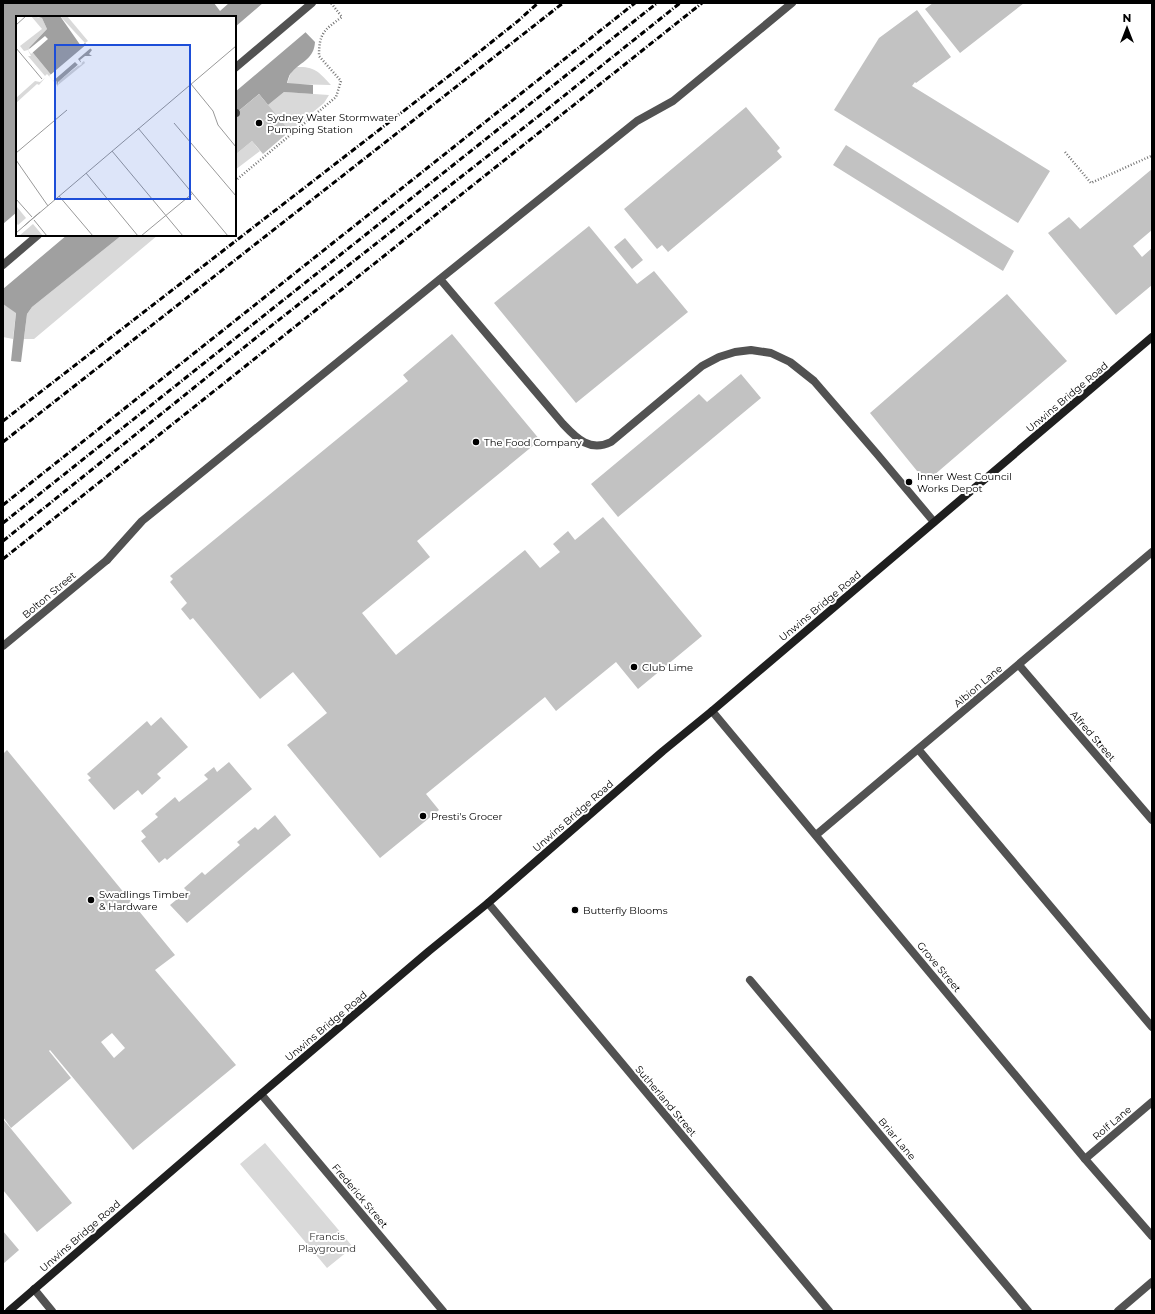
<svg xmlns="http://www.w3.org/2000/svg" width="1155" height="1314" viewBox="0 0 1155 1314" font-family="Montserrat,sans-serif">
	<rect width="100%" height="100%" fill="#fff"/>
	<!-- green -->
	<path fill="#d9d9d9" d="M 297,67 C 315,66 320,73 331,85 L 287,84 L 291,72 Z
		M 284,92 L 329,95 L 324,103 L 290,131 L 268,105 Z
		M 252,141 L 260,151 L 235,170 L 235,155 Z
		M 122,235 L 158,235 L 34,339 L 24,339 L 27,314 L 32,307 Z
		M 3,304 L 16,312 L 13,339 L 3,337 Z
		M 265,1143 L 353,1247 L 327,1268 L 240,1164 Z"/>
	<!-- water -->
	<path fill="#a0a0a0" d="M 3,3 L 214,3 L 220,11 L 229,3 L 277,3 L 315,42 C 314,59 302,61 292,72 C 289,74 288,80 287,83 L 313,85 L 313,94 L 284,92 L 268,105 L 259,94 L 235,114 L 235,17 L 17,17 L 17,235 L 122,235 L 32,307 L 27,314 L 21,362 L 11,361 L 16,313 L 3,304 Z"/>
	<!-- pier -->
	<path fill="#fff" d="M 263,3 L 280,3 L 307,31 L 235,92 L 235,27 Z
		M 17,212 L 17,235 L 67,235 L 3,289 L 3,224 Z"/>
	<!-- building -->
	<path fill="#c2c2c2" fill-rule="evenodd" d="M 933,3 L 1024,3 L 960,53 L 925,9 Z
		M 917,10 L 951,57 L 916,83 L 915,82 L 912,86 L 1050,171 L 1018,223 L 834,110 L 879,38 Z
		M 259,94 L 290,131 L 263,154 L 252,141 L 235,155 L 235,114 Z
		M 746,107 L 780,148 L 777,151 L 782,157 L 668,252 L 662,245 L 657,249 L 624,209 Z
		M 846,145 L 1014,251 L 1003,271 L 833,165 Z
		M 1152,169 L 1152,230 L 1133,246 L 1142,257 L 1152,248 L 1152,285 L 1116,315 L 1048,233 L 1069,217 L 1080,229 Z
		M 589,226 L 637,284 L 654,271 L 688,312 L 576,403 L 494,303 Z
		M 625,238 L 643,260 L 632,269 L 614,247 Z
		M 1007,294 L 1067,361 L 926,482 L 870,413 Z
		M 452,334 L 540,440 L 417,541 L 430,557 L 362,613 L 396,655 L 525,550 L 540,568 L 560,552 L 553,544 L 568,531 L 575,540 L 603,517 L 702,636 L 638,689 L 616,662 L 556,711 L 545,697 L 426,794 L 439,810 L 380,858 L 287,745 L 327,713 L 293,672 L 260,699 L 193,618 L 190,620 L 181,609 L 187,603 L 170,582 L 173,579 L 170,576 L 408,381 L 403,375 Z
		M 741,374 L 761,398 L 618,517 L 591,484 L 699,394 L 707,402 Z
		M 161,717 L 188,747 L 157,774 L 161,778 L 142,795 L 138,790 L 114,810 L 88,780 L 91,778 L 87,774 L 147,721 L 151,726 Z
		M 7,750 L 175,955 L 155,970 L 236,1065 L 133,1150 L 50,1050 L 49,1051 L 71,1078 L 11,1128 L 3,1117 L 3,754 ZM 112,1033 L 125,1048 L 114,1058 L 101,1042 Z
		M 229,762 L 252,789 L 167,860 L 165,858 L 159,863 L 141,841 L 146,837 L 141,831 L 158,817 L 155,814 L 175,797 L 179,802 L 208,779 L 204,775 L 214,767 L 217,772 Z
		M 275,815 L 291,835 L 187,923 L 170,905 L 187,891 L 184,888 L 202,872 L 205,875 L 240,845 L 237,842 L 255,827 L 258,830 Z
		M 3,1119 L 72,1203 L 37,1232 L 3,1190 Z
		M 3,1231 L 19,1250 L 3,1264 Z"/>
	<g fill="none" stroke-linecap="round" stroke-linejoin="round">
		<!-- path -->
		<path stroke="#747474" stroke-width="2.5" stroke-dasharray="1 2" stroke-linecap="butt" d="M 1065,152 L 1091,183 L 1151,156
			M 235,181 L 336,97 L 341,81 L 319,56 C 319,33 324,30 342,17 L 331,3"/>
		<!-- service -->
		<path stroke="#525252" stroke-width="8" d="M 235,68 L 312,3
			M 235,113 L 236,113
			M 3,265 L 38,235
			M 440,279 L 563,424 C 577,439 590,452 611,442 L 702,366 L 719,357 L 735,352 L 751,350 L 771,353 L 790,362 L 814,381 L 877,454 L 934,522
			M 107,560 L 142,521 L 440,279 L 637,121 L 673,101 L 792,3
			M 918,749 L 1152,1027
			M 816,835 L 1152,552
			M 750,980 L 1028,1311
			M 1085,1159 L 1152,1102"/>
		<!-- minor -->
		<path stroke="#525252" stroke-width="8" d="M 3,646 L 107,560
			M 1019,665 L 1152,820
			M 712,711 L 1085,1159 L 1152,1236
			M 488,903 L 829,1311
			M 261,1094 L 443,1311
			M 34,1289 L 52,1311
			M 1118,1311 L 1152,1282"/>
		<!-- secondary -->
		<path stroke="#1f1f1f" stroke-width="8" d="M 9,1311 L 261,1094 L 429,951 L 488,903 L 663,751 L 712,711 L 1152,337"/>
		<!-- rail -->
		<path stroke="#000" stroke-width="3" stroke-dasharray="6 2 1 2" stroke-linecap="butt" d="M 3,421 L 454,72 L 518,21 L 538,3
			M 3,442 L 563,3
			M 3,505 L 635,3
			M 3,523 L 657,3
			M 3,541 L 257,337 L 545,111 L 680,3
			M 3,559 L 702,3"/>
	</g>
	<!-- markers -->
	<g fill="#000" stroke="#fff" stroke-width="1.5">
		<circle cx="259" cy="123" r="4"/>
		<circle cx="476" cy="442" r="4"/>
		<circle cx="909" cy="482" r="4"/>
		<circle cx="634" cy="667" r="4"/>
		<circle cx="423" cy="816" r="4"/>
		<circle cx="91" cy="900" r="4"/>
		<circle cx="575" cy="910" r="4"/>
	</g>
	<g text-anchor="middle" dominant-baseline="central" stroke-width="4" stroke-linejoin="round" paint-order="stroke">
		<!-- poi labels -->
		<g font-size="10" fill="#000" stroke="#fff" text-anchor="start">
			<text x="267" y="117">Sydney Water Stormwater<tspan x="267" dy="12">Pumping Station</tspan></text>
			<text x="484" y="442">The Food Company</text>
			<text x="917" y="476">Inner West Council<tspan x="917" dy="12">Works Depot</tspan></text>
			<text x="642" y="667">Club Lime</text>
			<text x="431" y="816">Presti's Grocer</text>
			<text x="99" y="894">Swadlings Timber<tspan x="99" dy="12">&amp; Hardware</tspan></text>
			<text x="583" y="910">Butterfly Blooms</text>
		</g>
		<!-- street labels -->
		<g font-size="10" fill="#000" stroke="#fff">
			<text transform="translate(1067 397) rotate(-40)">Unwins Bridge Road</text>
			<text transform="translate(49 595) rotate(-40)">Bolton Street</text>
			<text transform="translate(820 606) rotate(-40)">Unwins Bridge Road</text>
			<text transform="translate(978 686) rotate(-40)">Albion Lane</text>
			<text transform="translate(1093 736) rotate(49)">Alfred Street</text>
			<text transform="translate(573 816) rotate(-41)">Unwins Bridge Road</text>
			<text transform="translate(939 967) rotate(50)">Grove Street</text>
			<text transform="translate(326 1026) rotate(-40)">Unwins Bridge Road</text>
			<text transform="translate(666 1101) rotate(50)">Sutherland Street</text>
			<text transform="translate(1112 1123) rotate(-40)">Rolf Lane</text>
			<text transform="translate(897 1139) rotate(50)">Briar Lane</text>
			<text transform="translate(360 1196) rotate(50)">Frederick Street</text>
			<text transform="translate(80 1236) rotate(-41)">Unwins Bridge Road</text>
		</g>
		<!-- park labels -->
		<g font-size="10" fill="#303030" stroke="#fff">
			<text x="327" y="1236">Francis<tspan x="327" dy="12">Playground</tspan></text>
		</g>
	</g>
	<!-- overview -->
	<g transform="translate(16 16)">
		<rect width="220" height="220" fill="#fff"/>
		<path d="M 15,0 L 26,2 L 31,13 L 13,32 L 41,66 L 41,69 L 31,58 L 29,60 L 12,40 L 15,40 L 12,34 L 8,35 L 4,30 L 26,13 ZM 44,0 L 51,0 L 72,25 L 69,27 ZM 68,45 L 69,47 L 42,69 L 43,65 ZM 29,62 L 23,69 L 21,68 L 0,87 L 0,82 L 19,65 L 24,66 ZM 1,191 L 10,202 L 2,209 L 0,207 ZM 17,208 L 27,220 L 3,220 Z" fill="#d9d9d9"/>
		<path d="M 19,0 L 44,0 L 65,30 L 69,27 L 76,34 L 73,38 L 76,40 L 69,40 L 64,44 L 65,46 L 42,66 L 41,71 L 41,66 L 13,32 L 31,13 L 26,2 Z" fill="#a0a0a0"/>
		<path d="M 29,20 L 32,23 L 15,38 L 12,34 ZM 72,27 L 76,31 L 62,43 L 66,48 L 63,50 L 59,46 L 37,65 L 33,60 Z" fill="#fff"/>
		<path fill="none" stroke="#999" stroke-width="1" d="M 0,9 L 10,0M 0,32 L 26,63M 175,68 L 197,95 L 202,109 L 220,131M 158,107 L 220,180M 122,112 L 212,220M 96,135 L 167,220M 0,137 L 51,94M 0,144 L 32,190M 70,157 L 122,220M 43,180 L 77,220M 0,183 L 16,201M 18,204 L 31,220M 8,210 L 220,30M 0,217 L 24,196M 125,220 L 177,177"/>
		<path fill="#1d4ed8" fill-opacity="0.15" stroke="#1d4ed8" stroke-width="2" d="M 39,29 L 174,29 L 174,183 L 39,183 Z"/>
		<rect width="220" height="220" fill="none" stroke="#000" stroke-width="2"/>
	</g>
	<!-- border -->
	<rect width="1155" height="1314" fill="none" stroke="#000000" stroke-width="8"/>
	<!-- north arrow -->
	<g transform="translate(1127 28)" stroke="#ffffff" stroke-width="3" paint-order="stroke">
	<path d="M0-3L7 15L0 10L-7 15Z" fill="#000000"/>
	<text y="-6" font-size="11" font-weight="bold" text-anchor="middle" fill="#000000">N</text>
	</g>
</svg>
